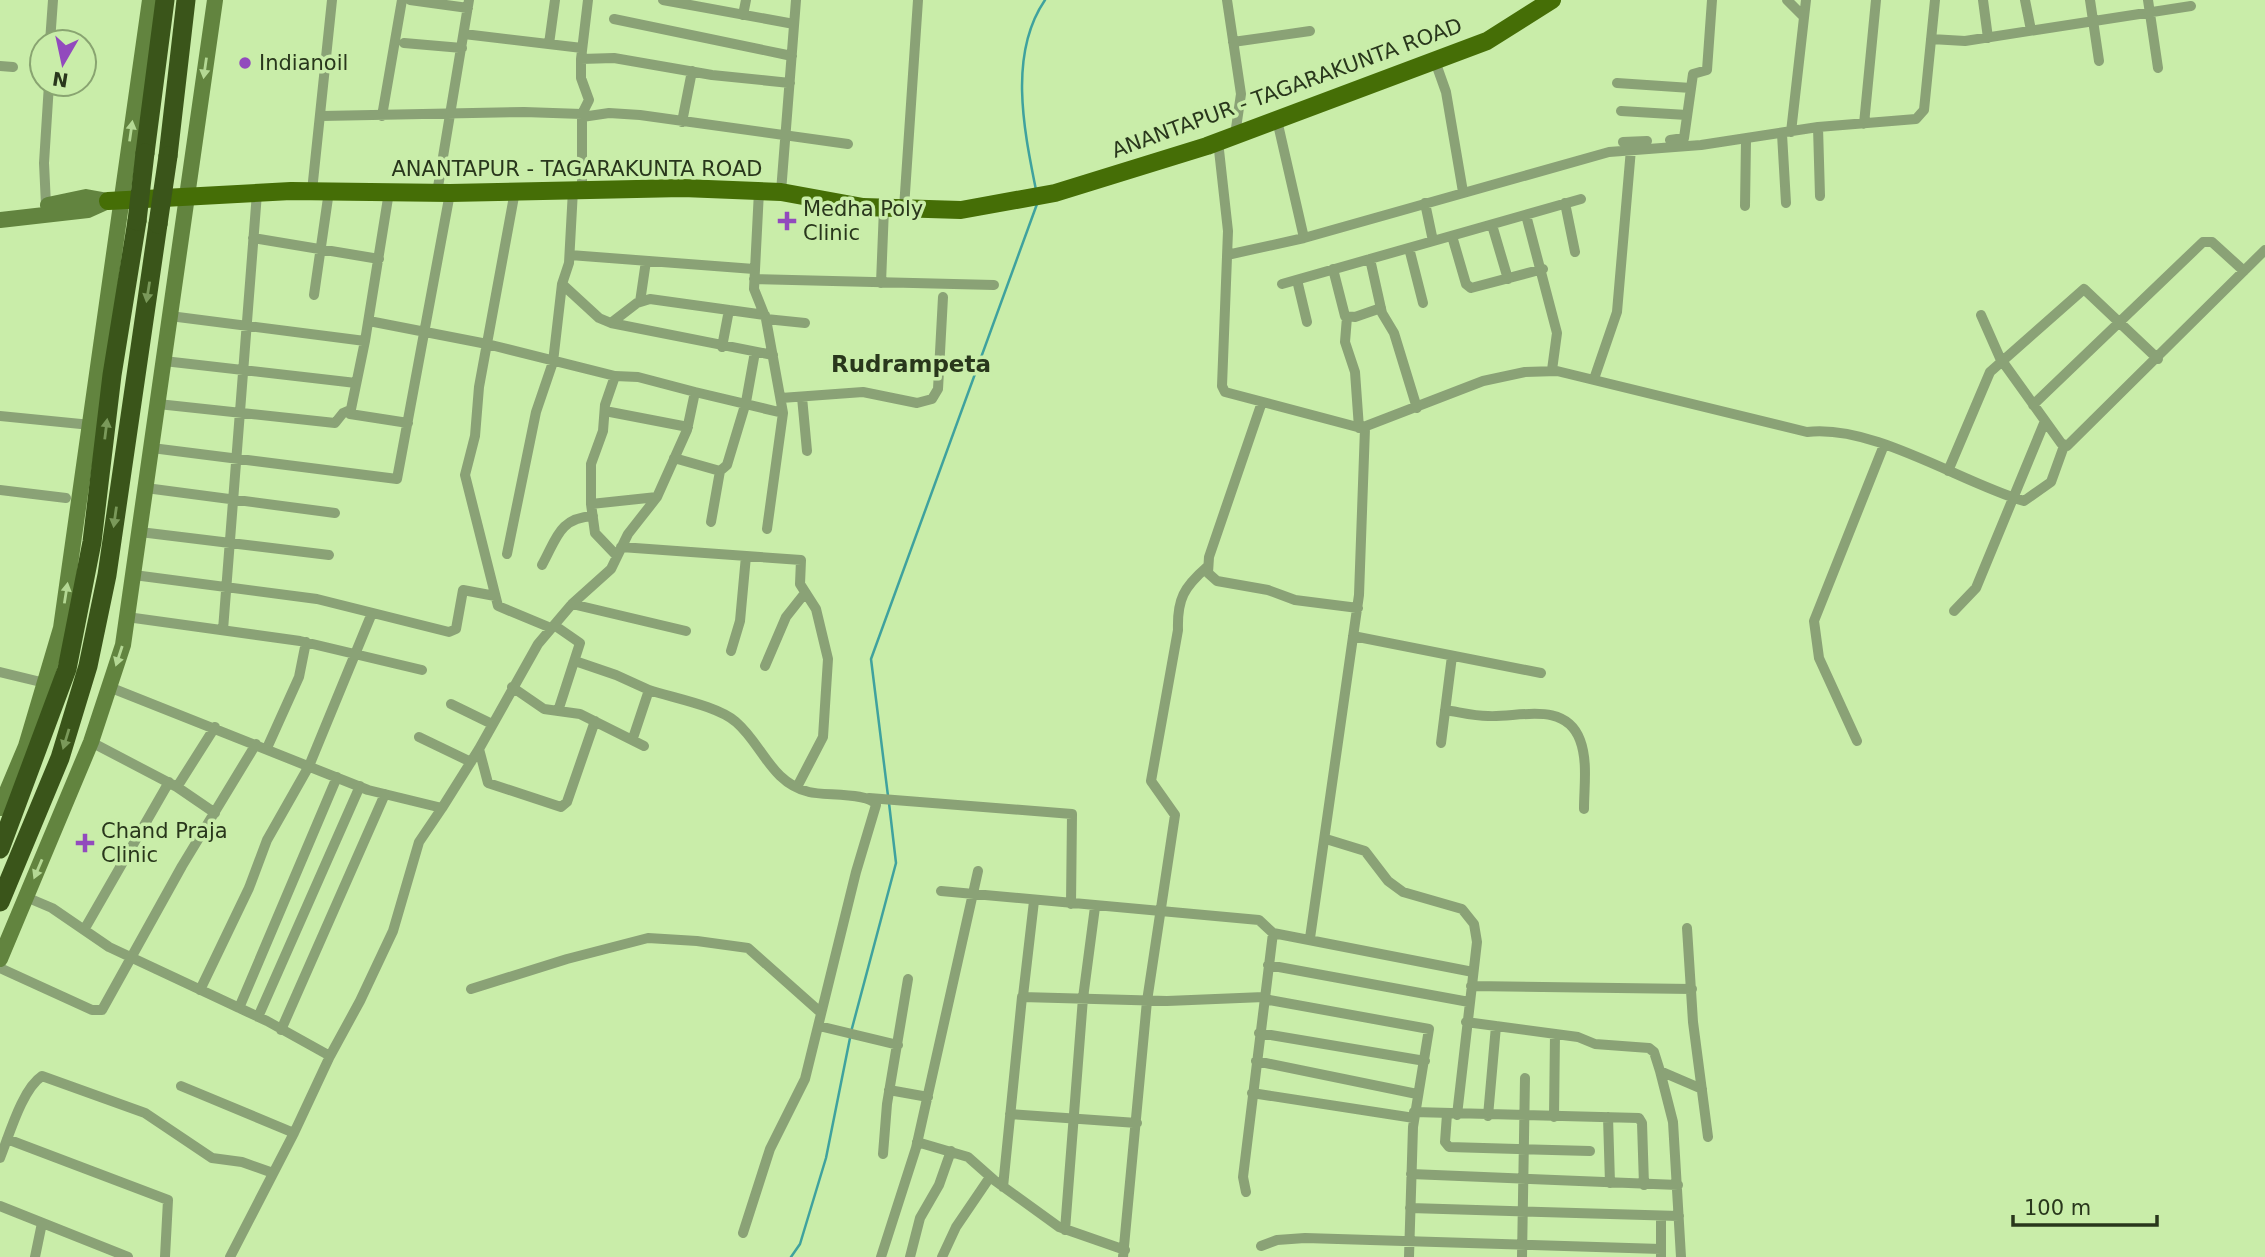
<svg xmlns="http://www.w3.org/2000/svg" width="2265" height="1257" viewBox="0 0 2265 1257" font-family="'DejaVu Sans',sans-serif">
	<rect width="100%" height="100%" fill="#c9eda9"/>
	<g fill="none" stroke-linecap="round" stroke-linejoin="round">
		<!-- stream -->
		<path stroke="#3fa29e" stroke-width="2.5" d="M 1036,190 C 1024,130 1008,54 1045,0
			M 888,796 L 871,659 L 1037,204
			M 851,1032 L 896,863 L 889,803
			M 791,1257 L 800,1244 L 826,1158 L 850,1038"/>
		<!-- street -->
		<path stroke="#8aa276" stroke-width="10" d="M 410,0 L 468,8
			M 663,0 L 794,24
			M 1227,0 L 1241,94 L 1235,135
			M 1787,0 L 1804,17
			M 1983,0 L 1988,38
			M 2025,0 L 2031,30
			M 2090,0 L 2099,61
			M 2148,0 L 2158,68
			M 743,15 L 746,0
			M 614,19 L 792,56
			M 464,34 L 582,48
			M 1931,39 L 1965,41 L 2191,6
			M 50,42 L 53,0
			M 1233,42 L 1310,31
			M 404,43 L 462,48
			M 549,44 L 555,0
			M 581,59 L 614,58 L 712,75 L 790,83
			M 1435,61 L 1446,92 L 1463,192
			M 0,66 L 13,67
			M 1617,83 L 1691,88
			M 1621,111 L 1687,115
			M 322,116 L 524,112 L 582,114
			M 382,116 L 402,0
			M 582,117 L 609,113 L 640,115 L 848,144
			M 1277,120 L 1304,238
			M 682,122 L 692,71
			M 1864,124 L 1876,0
			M 1818,127 L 1820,196
			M 1791,132 L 1806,0
			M 1782,134 L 1786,203
			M 1670,140 L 1684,138 L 1693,74 L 1707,70 L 1712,0
			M 1218,141 L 1228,231 L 1222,386 L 1225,392 L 1361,428 L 1483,381 L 1525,372 L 1557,371 L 1807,432 C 1873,424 1960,482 2024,501 L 2051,482 L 2064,446
			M 1623,142 L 1647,141
			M 582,189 L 582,114 L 589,100 L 581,78 L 581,59 L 588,0
			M 573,190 L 569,263 L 562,284 L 599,318 L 611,323 L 773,355
			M 312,191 L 332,0
			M 515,191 L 479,387 L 475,436 L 465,475 L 498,606 L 551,628
			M 759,191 L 754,289 L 766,319 L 783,413 L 767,529
			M 389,192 L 365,341 L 350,414 L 408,423
			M 781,192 L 796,0
			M 437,193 L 469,0
			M 1425,203 L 1433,241
			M 1565,203 L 1575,252
			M 46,205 L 44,163 L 49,84
			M 1745,206 L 1746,140
			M 904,208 L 918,0
			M 1526,215 L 1557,333 L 1552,370
			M 1492,225 L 1508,279
			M 1452,236 L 1466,284 L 1471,288 L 1543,269
			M 253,238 L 379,259
			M 1409,248 L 1423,303
			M 570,255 L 754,269
			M 1227,255 L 1304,238 L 1609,152 L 1701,145 L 1818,127 L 1916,119 L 1924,110 L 1935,0
			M 1370,259 L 1382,313 L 1394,333 L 1417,408
			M 1333,269 L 1345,316 L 1355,317 L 1381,308
			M 754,279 L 994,285
			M 1297,280 L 1307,322
			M 881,283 L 884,208
			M 1282,284 L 1581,199
			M 314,295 L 329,191
			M 640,302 L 646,261
			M 1981,315 L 2000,358 L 2061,443 L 2067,446 L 2265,250
			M 170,316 L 365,341
			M 1347,317 L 1345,342 L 1355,372 L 1359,428
			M 766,319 L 805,323
			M 369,321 L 487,344 L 615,376
			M 611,323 L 637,303 L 650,299 L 765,315
			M 722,347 L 729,310
			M 164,361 L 356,383
			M 1594,379 L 1617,312 L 1631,149
			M 695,392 L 783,413
			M 802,397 L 807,451
			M 781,398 L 863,392 L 917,403 L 932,399 L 938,389 L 943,297
			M 1262,402 L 1209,557 L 1208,573 L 1217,581 L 1268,590 L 1295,600 L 1358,608
			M 158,404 L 335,423 L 343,413 L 350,410
			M 2033,405 L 2203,242 L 2212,242 L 2244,271
			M 605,411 L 688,427
			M 0,416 L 91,425
			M 152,448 L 397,479 L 450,193
			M 674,458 L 720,471 L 711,522
			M 720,471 L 727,465 L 746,402 L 755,352
			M 1948,471 L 1990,372 L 2084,289 L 2158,359
			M 146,488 L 335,513
			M 0,490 L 66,498
			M 591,504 L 657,497
			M 140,532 L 329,555
			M 621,547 L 801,560 L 800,584 L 816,609 L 828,659 L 823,737 L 797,787
			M 507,554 L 536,412 L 553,362 L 562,284
			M 542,565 C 557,538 559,518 593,516
			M 134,575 L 317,599 L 449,632 L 456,629 L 463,590 L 495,596
			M 572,604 L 686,631
			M 1954,611 L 1976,588 L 2045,421
			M 127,617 L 300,641 L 422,670
			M 554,625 L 580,643 L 558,711
			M 223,630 L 257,193
			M 1353,636 L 1541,673
			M 731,651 L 740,621 L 746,556
			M 575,661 L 616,675 L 649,690 L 633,738
			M 765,666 L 786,617 L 805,593
			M 0,672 L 45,683
			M 109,687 L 368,790 L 442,808 L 479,749 L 538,644 L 572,604 L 611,569 L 628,534 L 657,497 L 687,430 L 695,392 L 638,377 L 615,376 L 605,405 L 603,431 L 591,464 L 591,504 L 595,533 L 617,556
			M 512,687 L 544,709 L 580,714 L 644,746
			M 649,690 C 673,698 718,706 736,722 C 762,744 771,783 809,792 C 824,796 870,792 876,805 L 856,872 L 805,1079 L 770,1149 L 743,1233
			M 451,704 L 492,724
			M 1445,710 C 1459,712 1474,716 1488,716 C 1517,718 1565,700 1580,740 C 1588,761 1584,787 1584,809
			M 419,737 L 471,762
			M 1857,741 L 1819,658 L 1814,621 L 1884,445
			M 91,742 L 177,787 L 215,727
			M 1441,743 L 1452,656
			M 267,748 L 299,677 L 306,642
			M 479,749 L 488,783 L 561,807 L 567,802 L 595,721
			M 177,787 L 215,813
			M 869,798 L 1072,814 L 1071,904
			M 1326,839 L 1365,851 L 1388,881 L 1403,892 L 1462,909 L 1474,924 L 1477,942 L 1457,1115
			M 941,891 L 1259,920 L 1273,933
			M 26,897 L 52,908 L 109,947 L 267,1021 L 330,1056 L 360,1001 L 393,931 L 419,842 L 442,808
			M 1687,928 L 1693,1022 L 1708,1137
			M 84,930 L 169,782
			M 1310,938 L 1359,595 L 1365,428
			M 1268,965 L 1469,1002
			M 0,968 L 92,1010 L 102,1010 L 182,866 L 256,744
			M 1471,986 L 1692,989
			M 471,989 L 567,959 L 648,938 L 697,941 L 748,948 L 819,1011
			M 200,990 L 249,888 L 267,840 L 309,766 L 372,613
			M 1023,996 L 1034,901
			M 1264,999 L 1429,1029 L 1413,1127 L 1409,1257
			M 239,1008 L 337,777
			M 258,1017 L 360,786
			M 1466,1022 L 1578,1037 L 1595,1044 L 1649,1048 L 1654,1052 L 1660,1071 L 1702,1089
			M 819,1026 L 898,1045
			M 281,1030 L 385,794
			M 1259,1033 L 1425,1061
			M 1256,1061 L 1417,1094
			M 1660,1071 L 1673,1122 L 1681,1257
			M 181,1086 L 294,1133
			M 889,1090 L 928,1097
			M 1252,1093 L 1414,1118
			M 1414,1112 L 1639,1118 L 1642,1123 L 1644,1185
			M 1010,1114 L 1137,1123
			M 1447,1114 L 1445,1142 L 1449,1147 L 1590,1151
			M 1488,1116 L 1496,1026
			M 1554,1117 L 1555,1034
			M 1608,1117 L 1610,1183
			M 7,1139 L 168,1200 L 165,1257
			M 917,1142 L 968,1157 L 994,1180 L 1059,1227 L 1125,1250
			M 883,1154 L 887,1104 L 908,979
			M 0,1158 C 9,1136 22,1089 42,1076 L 145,1113 L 212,1158 L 242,1162 L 273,1173
			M 1411,1174 L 1678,1185
			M 1003,1187 L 1022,997 L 1167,1001 L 1264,997
			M 1246,1192 L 1243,1177 L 1273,933 L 1473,972
			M 0,1206 L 128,1257
			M 1410,1208 L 1679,1216
			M 1661,1216 L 1661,1257
			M 1065,1230 L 1083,998 L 1095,907
			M 1261,1246 L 1277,1240 L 1305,1238 L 1661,1249
			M 35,1257 L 42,1223
			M 230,1257 L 294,1133 L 330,1056
			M 881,1257 L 916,1148 L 978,871
			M 910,1257 L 920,1218 L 939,1185 L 951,1151
			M 942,1257 L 956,1227 L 990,1177
			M 1123,1257 L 1147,1001 L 1175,815 L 1151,781 L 1178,630 C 1177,599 1184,587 1207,567
			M 1522,1257 L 1525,1078"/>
		<!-- secondary -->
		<path stroke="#62843f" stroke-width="16" d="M 48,205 L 86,197 L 108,201
			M 0,220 L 88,210 L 108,201
			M 0,808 L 26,746 L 61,628 L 150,0
			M 0,959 L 91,742 L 123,645 L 215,0"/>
		<!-- primary -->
		<path stroke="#456e06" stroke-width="18" d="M 108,201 L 291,191 L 450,193 L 683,188 L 781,192 L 863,207 L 961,210 L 1055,193 L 1207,146 L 1487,41 L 1552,0"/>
		<!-- highway -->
		<path stroke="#3a551a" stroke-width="19" d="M 145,153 L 165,0
			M 168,156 L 186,0
			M 0,849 L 67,669 L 92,542 L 112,375 L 137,221
			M 0,902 L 60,758 L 88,666 L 107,575 L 158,224"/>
		<!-- highway-bridge -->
		<path stroke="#3a551a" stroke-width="19" d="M 137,221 L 145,153
			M 158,224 L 168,156"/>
	</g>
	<!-- one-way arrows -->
	<defs><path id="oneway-solid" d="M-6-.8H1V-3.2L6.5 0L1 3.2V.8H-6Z" transform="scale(1.75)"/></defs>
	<g fill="#b4d894">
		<use href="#oneway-solid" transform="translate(205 68) rotate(98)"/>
		<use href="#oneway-solid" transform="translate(131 131) rotate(-82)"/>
		<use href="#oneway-solid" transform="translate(66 593) rotate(-81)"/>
		<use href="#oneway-solid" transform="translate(119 656) rotate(108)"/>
		<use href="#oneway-solid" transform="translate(38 869) rotate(113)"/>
	</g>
	<g fill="#7a995a">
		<use href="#oneway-solid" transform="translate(148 292) rotate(99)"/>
		<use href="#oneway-solid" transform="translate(106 429) rotate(-83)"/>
		<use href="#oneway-solid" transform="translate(115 517) rotate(98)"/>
		<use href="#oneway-solid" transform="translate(66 739) rotate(107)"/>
	</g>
	<!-- markers -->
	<g fill="#924abd" stroke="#c9eda9" stroke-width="2.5">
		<circle cx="245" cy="63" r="7"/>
		<path d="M783.5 210.5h7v7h7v7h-7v7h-7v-7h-7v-7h7z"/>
		<path d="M81.5 832.5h7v7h7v7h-7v7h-7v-7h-7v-7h7z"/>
	</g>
	<g text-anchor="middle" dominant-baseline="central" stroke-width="7" stroke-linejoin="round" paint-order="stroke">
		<!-- poi labels -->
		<g font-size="21" fill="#29371c" stroke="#c9eda9" text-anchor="start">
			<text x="259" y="63">Indianoil</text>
			<text x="803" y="209">Medha Poly<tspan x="803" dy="24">Clinic</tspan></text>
			<text x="101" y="831">Chand Praja<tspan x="101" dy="24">Clinic</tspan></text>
		</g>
		<!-- street labels -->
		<g font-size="21" fill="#29371c" stroke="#c9eda9">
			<text transform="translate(1287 88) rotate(-20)">ANANTAPUR - TAGARAKUNTA ROAD</text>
			<text x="577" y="169">ANANTAPUR - TAGARAKUNTA ROAD</text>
		</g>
		<!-- neighbourhood labels -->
		<g font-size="23" font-weight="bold" fill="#29371c" stroke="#c9eda9">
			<text x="911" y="364">Rudrampeta</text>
		</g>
	</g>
	<!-- north arrow -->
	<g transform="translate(63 63) rotate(189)"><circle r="33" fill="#c9eda9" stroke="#89a471" stroke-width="2"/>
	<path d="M0-5L12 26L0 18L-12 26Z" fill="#924abd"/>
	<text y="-10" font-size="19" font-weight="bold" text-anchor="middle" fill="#29371c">N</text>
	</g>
	<!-- scale -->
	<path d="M2013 1215v10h144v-10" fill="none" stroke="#29371c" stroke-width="3.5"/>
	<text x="2024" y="1215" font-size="21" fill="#29371c" stroke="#c9eda9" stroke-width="5" paint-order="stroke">100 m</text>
</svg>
